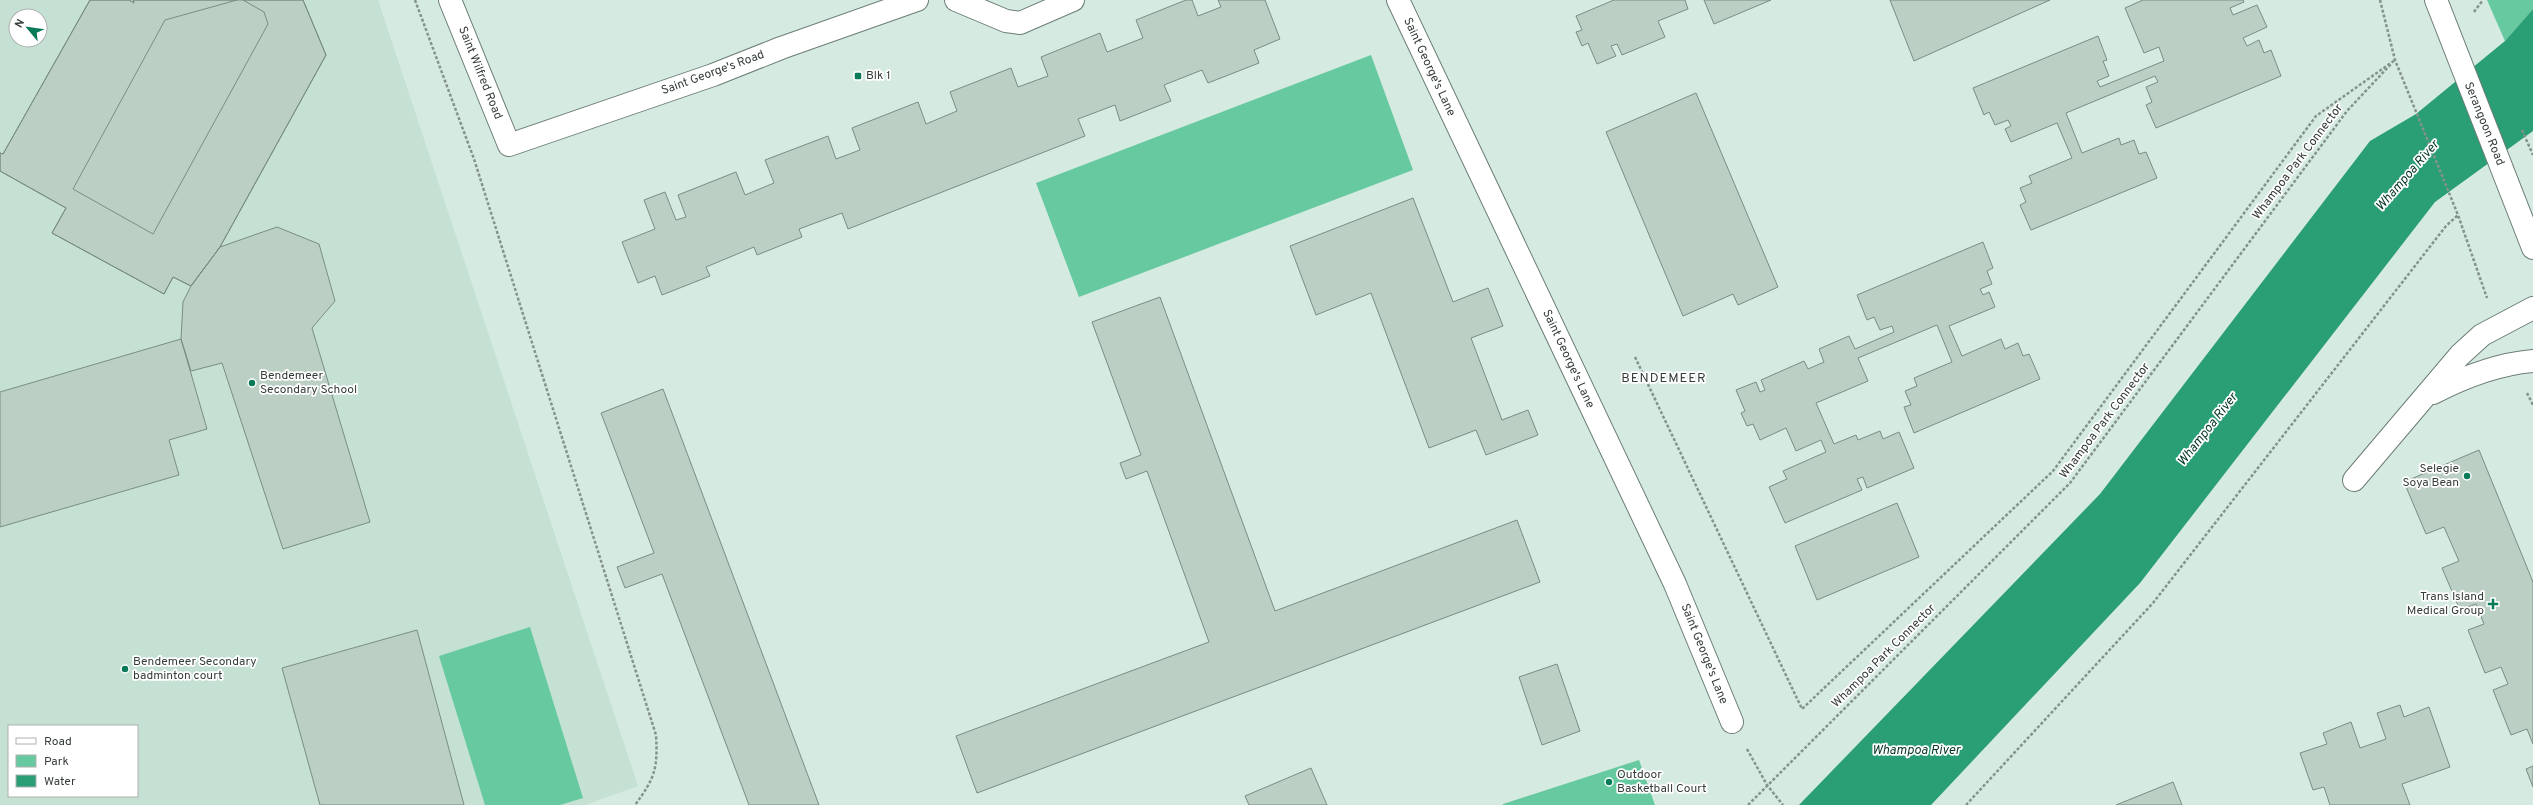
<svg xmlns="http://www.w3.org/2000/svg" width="2533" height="805" viewBox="0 0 2533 805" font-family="Overpass,sans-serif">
	<rect width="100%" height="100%" fill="#d5eae0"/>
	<!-- built -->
	<path fill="#c4e1d3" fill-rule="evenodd" d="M 0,0 L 378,0 L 638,786 L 585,805 L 0,805 ZM 16,16 L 40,16 L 40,40 L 16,40 ZM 9,726 L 137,726 L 137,796 L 9,796 Z"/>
	<!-- green -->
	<path fill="#67c9a0" d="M 2487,0 L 2533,0 L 2533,9 L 2505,41 Z
		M 1371,55 L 1413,170 L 1079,297 L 1036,183 Z
		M 530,627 L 583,798 L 560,805 L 485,805 L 439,656 Z
		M 1639,760 L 1655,805 L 1503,805 L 1503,804 Z"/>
	<!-- water -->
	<path fill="#2a9e75" d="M 2533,9 L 2533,131 L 2435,202 L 2140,583 L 1931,805 L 1799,805 L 2100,494 L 2370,141 L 2416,114 L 2505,41 Z"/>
	<!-- building -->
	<path fill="#bbcfc5" stroke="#7a8d83" d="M 90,0 L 129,0 L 134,3 L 133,0 L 237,0 L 165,20 L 73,189 L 153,234 L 268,24 L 264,12 L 243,0 L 303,0 L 326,55 L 220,247 L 191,286 L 173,277 L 164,294 L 52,233 L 66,208 L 0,171 L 0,153 L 3,154 Z
		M 90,0 L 129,0 L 134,3 L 133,0 L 303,0 L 326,55 L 220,247 L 191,286 L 173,277 L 164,294 L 52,233 L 66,208 L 0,171 L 0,153 L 3,154 Z
		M 1186,0 L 1192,0 L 1198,16 L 1221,7 L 1218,0 L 1265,0 L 1280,39 L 1254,50 L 1259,63 L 1208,83 L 1202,70 L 1164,85 L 1171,101 L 1120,121 L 1115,105 L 1078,119 L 1085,136 L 848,229 L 842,213 L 799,229 L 802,237 L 757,255 L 754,247 L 706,267 L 710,276 L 662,295 L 655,276 L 638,283 L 622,242 L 655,229 L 644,200 L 665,192 L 676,220 L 686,217 L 678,195 L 736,172 L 745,195 L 774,183 L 765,160 L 828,136 L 836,159 L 860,150 L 852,128 L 918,102 L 926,124 L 957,111 L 950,92 L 1011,68 L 1018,87 L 1048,76 L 1041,57 L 1100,33 L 1107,52 L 1143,38 L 1136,20 Z
		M 1614,0 L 1685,0 L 1688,9 L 1658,21 L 1665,37 L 1622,55 L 1617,44 L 1611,46 L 1616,56 L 1597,64 L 1588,43 L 1582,46 L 1576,32 L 1582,30 L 1576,16 Z
		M 1704,0 L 1771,0 L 1714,24 Z
		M 1890,0 L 2050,0 L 1914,61 Z
		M 2143,0 L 2243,0 L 2244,2 L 2230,8 L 2233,15 L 2257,5 L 2267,27 L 2243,38 L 2247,46 L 2259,40 L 2264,53 L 2271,50 L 2281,76 L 2156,128 L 2146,105 L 2152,102 L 2146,87 L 2158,82 L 2155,76 L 2066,113 L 2082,153 L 2119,138 L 2121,145 L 2134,140 L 2139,154 L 2146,152 L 2157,178 L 2031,230 L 2020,205 L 2026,202 L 2020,188 L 2032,183 L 2029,176 L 2072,158 L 2057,123 L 2011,142 L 2005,129 L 2011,126 L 2008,120 L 1995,125 L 1989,112 L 1984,115 L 1973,88 L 2098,36 L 2107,60 L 2103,61 L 2109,76 L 2097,81 L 2100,87 L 2164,61 L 2159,47 L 2144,53 L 2125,8 Z
		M 1696,93 L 1778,287 L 1738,305 L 1733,294 L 1683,316 L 1606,132 Z
		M 1413,198 L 1453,302 L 1488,288 L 1503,326 L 1471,338 L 1502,420 L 1528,410 L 1538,435 L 1486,455 L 1476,430 L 1429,448 L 1371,293 L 1316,315 L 1290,246 Z
		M 277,227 L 319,244 L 335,301 L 312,328 L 370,522 L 283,549 L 222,363 L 191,371 L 181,339 L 183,302 L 191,286 L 220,247 Z
		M 1983,242 L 1993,268 L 1987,271 L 1992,284 L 1980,289 L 1983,295 L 1989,292 L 1995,307 L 1949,326 L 1962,356 L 2001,339 L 2005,349 L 2018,343 L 2023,356 L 2029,354 L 2040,379 L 1914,433 L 1904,407 L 1911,405 L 1905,391 L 1917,386 L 1914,378 L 1952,362 L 1937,325 L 1858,358 L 1868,381 L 1816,403 L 1834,444 L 1856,435 L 1858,440 L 1880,431 L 1883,439 L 1899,432 L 1914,468 L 1867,488 L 1863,477 L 1857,479 L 1862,490 L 1785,523 L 1769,487 L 1787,479 L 1783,471 L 1826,452 L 1821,440 L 1796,451 L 1786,428 L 1760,440 L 1753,424 L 1747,426 L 1741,413 L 1745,411 L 1736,390 L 1756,382 L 1760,392 L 1765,390 L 1761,380 L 1804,361 L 1808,369 L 1824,362 L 1819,349 L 1849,336 L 1855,349 L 1894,332 L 1892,326 L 1880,330 L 1874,317 L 1867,320 L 1857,295 Z
		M 1160,297 L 1275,611 L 1517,520 L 1540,582 L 977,793 L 956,736 L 1209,642 L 1147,471 L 1126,479 L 1120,463 L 1141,455 L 1092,322 Z
		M 181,339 L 207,429 L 169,440 L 179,475 L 0,527 L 0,392 Z
		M 663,389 L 819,805 L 749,805 L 662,574 L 625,588 L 617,567 L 654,553 L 601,413 Z
		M 2479,450 L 2533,582 L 2533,744 L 2527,729 L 2511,735 L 2493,690 L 2508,684 L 2501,667 L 2485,673 L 2468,630 L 2484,624 L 2476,604 L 2460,610 L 2442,568 L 2459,561 L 2444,527 L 2426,534 L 2404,482 Z
		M 1897,503 L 1919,557 L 1817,600 L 1795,546 Z
		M 417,630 L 464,805 L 320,805 L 282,668 Z
		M 1557,664 L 1580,731 L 1542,745 L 1519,677 Z
		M 2400,705 L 2404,717 L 2429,707 L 2450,767 L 2402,784 L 2410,805 L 2330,805 L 2324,787 L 2313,790 L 2300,753 L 2327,744 L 2323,733 L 2351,722 L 2360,748 L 2386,739 L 2377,713 Z
		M 2533,766 L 2533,787 L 2526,769 Z
		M 1311,768 L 1327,805 L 1249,805 L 1245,796 Z
		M 2173,782 L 2182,805 L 2116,805 Z"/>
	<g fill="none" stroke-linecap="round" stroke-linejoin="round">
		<!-- minor casing -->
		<g stroke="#6c7e75" stroke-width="24">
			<path id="minor" d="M 450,0 L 509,145 L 713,75 L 781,48 L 917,0
				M 956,0 L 1006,21 L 1020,23 L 1073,0
				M 1398,0 L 1675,584 L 1732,722
				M 2433,393 C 2464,377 2498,364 2533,361
				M 2354,480 L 2460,355 L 2482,335 L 2533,308"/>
		</g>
		<!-- major casing -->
		<g stroke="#6c7e75" stroke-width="24">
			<path id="major" d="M 2436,0 L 2533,248"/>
		</g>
		<!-- path -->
		<path stroke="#84938c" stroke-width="2.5" stroke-dasharray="3 2" stroke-linecap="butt" d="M 415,0 L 474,159 L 656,735 C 658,768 655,778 635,805
			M 2380,0 L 2395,60 L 2458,215 L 2487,298
			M 2474,12 L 2483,0
			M 2522,130 L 2533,155
			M 1635,357 L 1802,709 L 2053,471 L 2316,116 L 2395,60
			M 2527,393 L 2533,405
			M 1747,749 L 1767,785 L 1783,805
			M 1748,805 L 2070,483 L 2347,111 L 2391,64
			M 1966,805 L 2153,603 L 2446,226 L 2458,215"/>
		<!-- minor -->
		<use href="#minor" stroke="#fff" stroke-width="22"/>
		<!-- major -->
		<use href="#major" stroke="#fff" stroke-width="22"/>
	</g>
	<!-- markers -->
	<g fill="#077b58" stroke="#fff" stroke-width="1.5">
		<rect x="854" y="72" width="8" height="8" rx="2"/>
		<circle cx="252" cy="383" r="4"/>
		<circle cx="2467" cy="476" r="4"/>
		<path d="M2491 598h4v4h4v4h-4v4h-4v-4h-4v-4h4z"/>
		<circle cx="125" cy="669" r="4"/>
		<circle cx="1609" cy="782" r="4"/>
	</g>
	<g text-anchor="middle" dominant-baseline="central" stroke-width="3.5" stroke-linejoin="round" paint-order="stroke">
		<!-- street labels -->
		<g font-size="12" fill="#353d39" stroke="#fff">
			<text transform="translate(1429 67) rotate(65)">Saint George's Lane</text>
			<text transform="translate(480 73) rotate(68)">Saint Wilfred Road</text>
			<text transform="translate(713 73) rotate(-20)">Saint George's Road</text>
			<text transform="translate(2484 124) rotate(68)">Serangoon Road</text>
			<text transform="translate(2298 162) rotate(-53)">Whampoa Park Connector</text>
			<text transform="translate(1568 359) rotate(65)">Saint George's Lane</text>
			<text transform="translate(2105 421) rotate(-53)">Whampoa Park Connector</text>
			<text transform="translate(1704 654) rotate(68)">Saint George's Lane</text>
			<text transform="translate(1884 656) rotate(-45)">Whampoa Park Connector</text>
		</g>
		<!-- poi labels -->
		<g font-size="12" fill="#353d39" stroke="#fff" text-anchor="start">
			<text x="866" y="76">Blk 1</text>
			<text x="260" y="376">Bendemeer<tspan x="260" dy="14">Secondary School</tspan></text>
			<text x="2459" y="469" text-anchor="end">Selegie<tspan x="2459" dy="14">Soya Bean</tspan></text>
			<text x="2484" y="597" text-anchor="end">Trans Island<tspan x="2484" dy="14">Medical Group</tspan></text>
			<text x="133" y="662">Bendemeer Secondary<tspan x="133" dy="14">badminton court</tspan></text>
			<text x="1617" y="775">Outdoor<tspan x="1617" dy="14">Basketball Court</tspan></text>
		</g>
		<!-- water labels -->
		<g font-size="13" font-style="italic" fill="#053726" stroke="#fff">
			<text transform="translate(2408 176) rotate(-49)">Whampoa River</text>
			<text transform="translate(2208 430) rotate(-52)">Whampoa River</text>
			<text x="1916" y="751">Whampoa River</text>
		</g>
		<!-- neighbourhood labels -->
		<g font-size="13" letter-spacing="1" fill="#353d39" stroke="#fff">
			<text x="1664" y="379">BENDEMEER</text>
		</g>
	</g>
	<!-- legend -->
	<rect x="8" y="725" width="130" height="72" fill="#ffffff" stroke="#aeb1b0"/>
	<rect x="16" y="738" width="20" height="6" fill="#ffffff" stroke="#aeb1b0"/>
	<text x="44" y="745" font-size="12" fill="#353d39">Road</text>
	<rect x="16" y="755" width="20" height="12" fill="#67c9a0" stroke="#aeb1b0"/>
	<text x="44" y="765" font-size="12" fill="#353d39">Park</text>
	<rect x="16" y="775" width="20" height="12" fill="#2a9e75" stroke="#aeb1b0"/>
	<text x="44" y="785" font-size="12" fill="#353d39">Water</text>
	<!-- north arrow -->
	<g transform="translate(28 28) rotate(299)"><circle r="19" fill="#ffffff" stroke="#aeb1b0"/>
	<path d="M0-3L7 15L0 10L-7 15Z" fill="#077b58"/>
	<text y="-6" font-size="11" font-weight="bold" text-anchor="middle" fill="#353d39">N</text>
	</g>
</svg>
